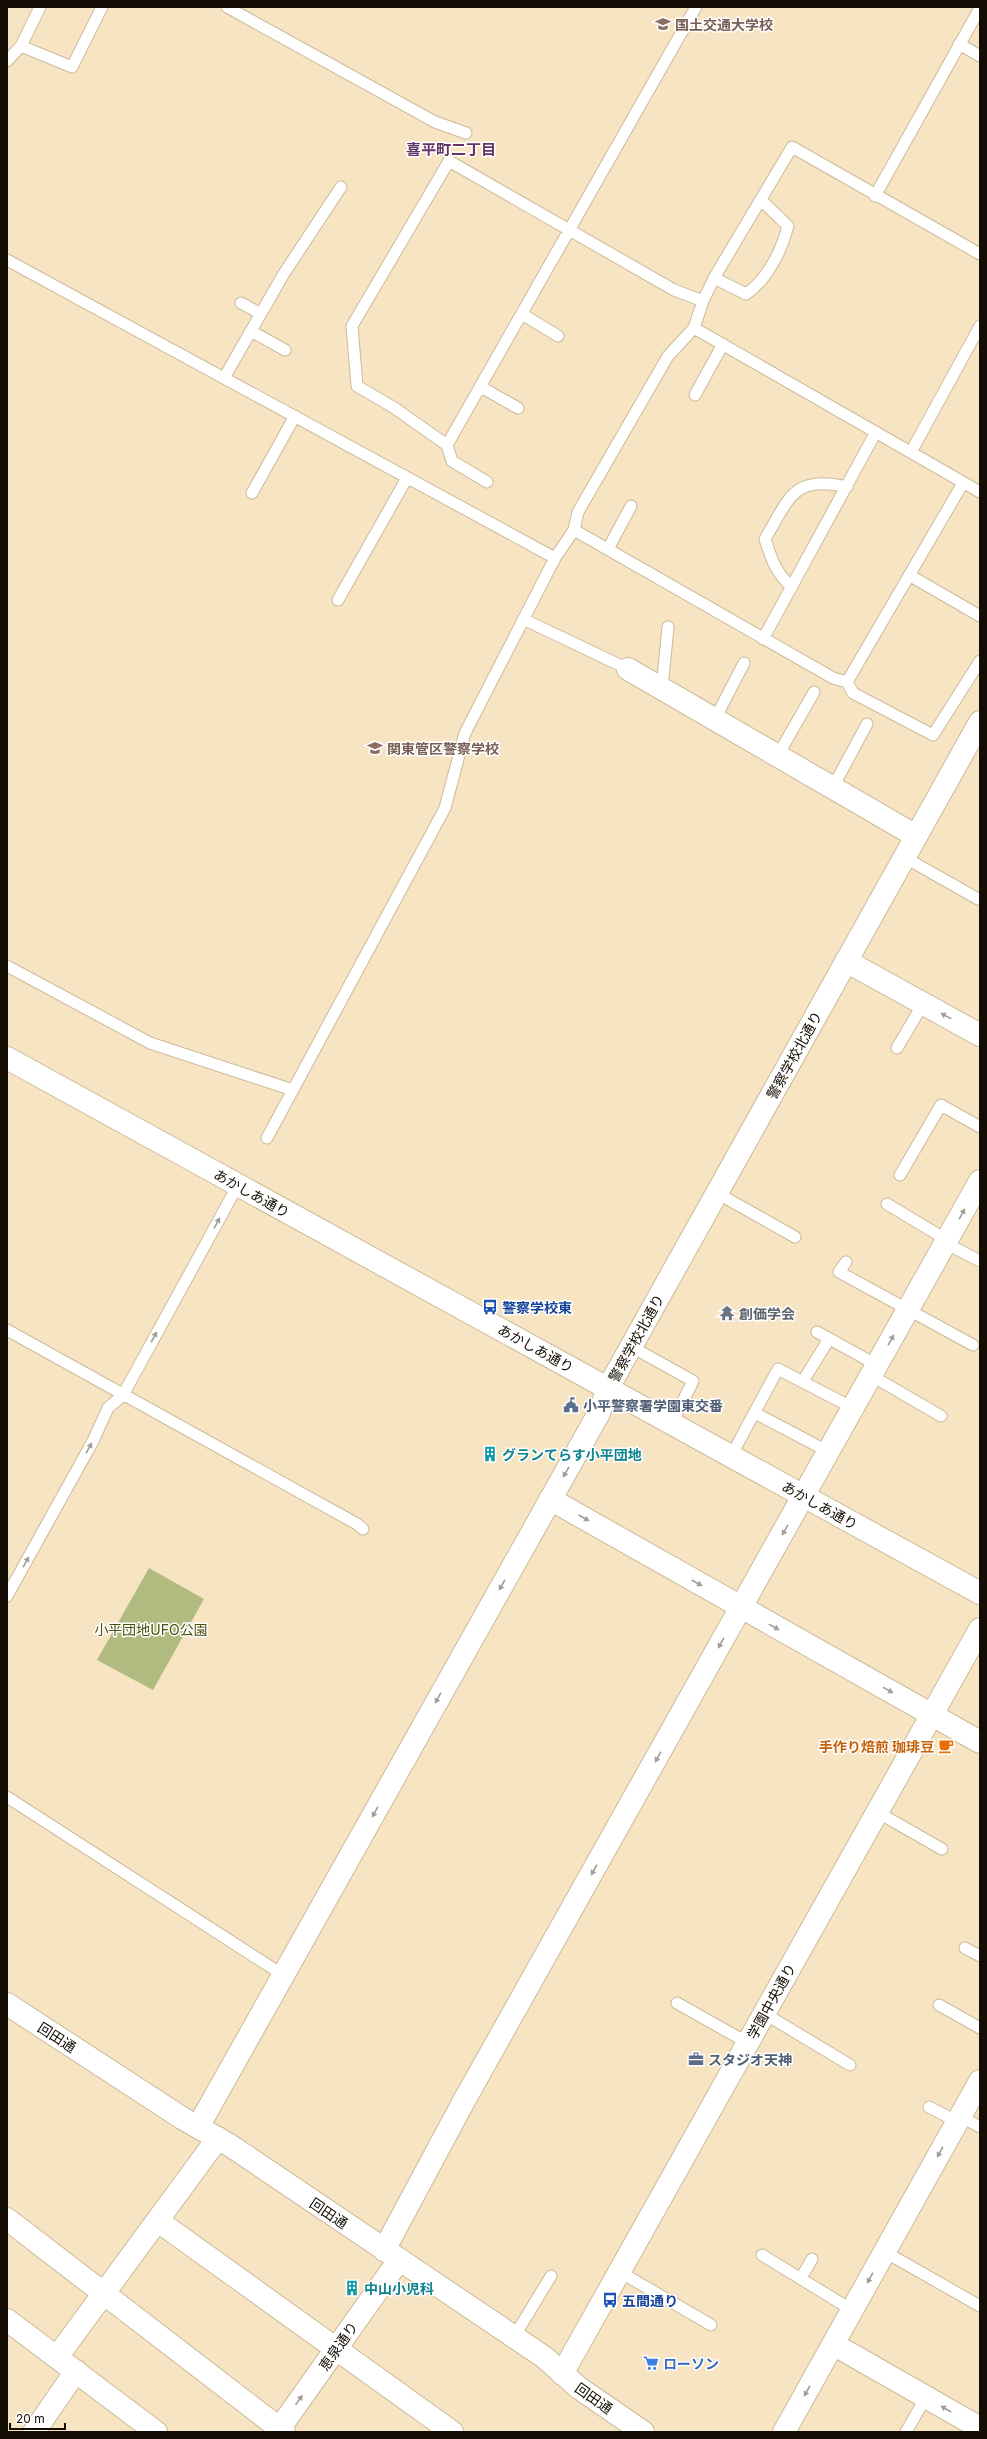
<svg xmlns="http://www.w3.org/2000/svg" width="987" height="2439" viewBox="0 0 987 2439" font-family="Inter,'Noto Sans JP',sans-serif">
	<rect width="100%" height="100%" fill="#f7e4c2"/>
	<!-- green -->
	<path fill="#b1bb7f" d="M 149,1568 L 204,1599 L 153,1690 L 97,1660 Z"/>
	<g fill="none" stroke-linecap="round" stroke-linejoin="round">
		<!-- lane casing -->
		<g stroke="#ccba99" stroke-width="13">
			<path id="lane" d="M 227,7 L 435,122 L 466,133
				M 959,44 L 980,56
				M 21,46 L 40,7
				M 7,61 L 21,46 L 72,67 L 102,7
				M 875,196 L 980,8
				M 7,260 L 555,558 L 465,733 L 445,808 L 267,1138
				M 714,278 L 746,294 C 767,280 782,250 788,226 L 761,200
				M 241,303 L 261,314
				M 522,314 L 558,336
				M 694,328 L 980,492
				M 251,331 L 285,350
				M 224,378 L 283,275 L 341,187
				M 481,387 L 518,408
				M 695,395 L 723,344
				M 447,445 L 696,7
				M 911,452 L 980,326
				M 487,482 L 452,461 L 447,445 L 393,407 L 357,386 L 352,326 L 449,161 L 674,290 L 703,301
				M 252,493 L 295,416
				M 574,530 L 833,678 L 847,682 L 853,693 L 933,735 L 980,661
				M 608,549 L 631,506
				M 555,558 L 574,530 L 578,512 L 668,356 L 694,328 L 703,301 L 714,278 L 792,147 L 980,254
				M 909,575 L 980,616
				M 792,587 C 776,574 771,558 765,539 C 789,499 793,474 847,487
				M 338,600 L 407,478
				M 523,619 L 628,669
				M 763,639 L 876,432
				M 847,682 L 963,483
				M 662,688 L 668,627
				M 715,719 L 744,663
				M 778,755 L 814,692
				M 833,787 L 867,724
				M 904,857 L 978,899
				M 7,966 L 150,1043 L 293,1090
				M 897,1048 L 923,1004
				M 900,1175 L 941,1105 L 980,1127
				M 717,1193 L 795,1237
				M 887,1204 L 947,1240
				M 945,1243 L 980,1261
				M 846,1262 L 839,1272 L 973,1345
				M 7,1330 L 357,1524 L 363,1529
				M 817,1332 L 877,1365
				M 630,1346 L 693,1381 L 672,1423
				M 872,1376 L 941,1416
				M 803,1381 L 829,1339
				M 755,1413 L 829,1452
				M 731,1456 L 778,1369 L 853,1408
				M 7,1596 L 93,1441 L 108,1408 L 123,1395 L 238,1185
				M 7,1797 L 283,1975
				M 877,1812 L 942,1849
				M 965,1948 L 980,1956
				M 677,2003 L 748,2043
				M 939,2005 L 980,2028
				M 765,2014 L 850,2065
				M 929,2107 L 958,2122
				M 960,2116 L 980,2127
				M 885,2252 L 980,2306
				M 762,2255 L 852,2310
				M 620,2272 L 711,2325
				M 801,2278 L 812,2259
				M 514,2337 L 551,2276
				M 906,2432 L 926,2397"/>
		</g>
		<!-- street casing -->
		<g stroke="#ccba99" stroke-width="24">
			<path id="street" d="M 628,669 L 916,836
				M 846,961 L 980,1035
				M 550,1499 L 980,1742
				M 198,2127 L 599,1413 L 608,1388
				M 7,2219 L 284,2432
				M 158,2221 L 452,2432
				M 384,2250 L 465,2099 L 980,1181
				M 7,2320 L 156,2432
				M 833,2344 L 980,2428
				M 57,2357 L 218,2138
				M 34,2432 L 76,2371
				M 277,2432 L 399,2260
				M 784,2432 L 980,2081"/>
		</g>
		<!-- secondary casing -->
		<g stroke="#ccba99" stroke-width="24">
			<path id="secondary" d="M 7,1058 L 980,1593
				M 608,1388 L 980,722
				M 7,2004 L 182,2118 L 231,2146 L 544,2357 L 579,2388 L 643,2432
				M 562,2374 L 980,1629"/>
		</g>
		<!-- lane -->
		<use href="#lane" stroke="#fff" stroke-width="11"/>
		<!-- street -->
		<use href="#street" stroke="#fff" stroke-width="22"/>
		<!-- secondary -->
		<use href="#secondary" stroke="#fff" stroke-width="22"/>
	</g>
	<!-- one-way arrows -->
	<defs><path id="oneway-solid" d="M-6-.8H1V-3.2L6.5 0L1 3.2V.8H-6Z"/></defs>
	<g fill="#a19e9a">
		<use href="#oneway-solid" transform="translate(946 1016) rotate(-151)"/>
		<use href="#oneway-solid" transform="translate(962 1214) rotate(-61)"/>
		<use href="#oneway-solid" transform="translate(217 1223) rotate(-61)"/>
		<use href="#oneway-solid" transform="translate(154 1337) rotate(-61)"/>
		<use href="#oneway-solid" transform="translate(891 1340) rotate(-61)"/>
		<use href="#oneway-solid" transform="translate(89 1448) rotate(-61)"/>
		<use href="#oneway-solid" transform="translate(566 1472) rotate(120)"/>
		<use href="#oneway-solid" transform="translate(584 1518) rotate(30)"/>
		<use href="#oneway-solid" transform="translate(785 1530) rotate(120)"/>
		<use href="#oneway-solid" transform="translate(26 1562) rotate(-61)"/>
		<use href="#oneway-solid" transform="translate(697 1583) rotate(30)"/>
		<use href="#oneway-solid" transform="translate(502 1585) rotate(119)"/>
		<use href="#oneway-solid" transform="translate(774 1627) rotate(29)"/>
		<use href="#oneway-solid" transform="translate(721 1643) rotate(119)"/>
		<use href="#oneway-solid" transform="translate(888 1690) rotate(29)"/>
		<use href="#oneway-solid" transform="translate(438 1698) rotate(119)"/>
		<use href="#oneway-solid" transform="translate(658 1757) rotate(119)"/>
		<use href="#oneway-solid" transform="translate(375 1812) rotate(119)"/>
		<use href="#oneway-solid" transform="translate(594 1870) rotate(119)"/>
		<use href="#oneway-solid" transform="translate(940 2152) rotate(119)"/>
		<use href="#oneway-solid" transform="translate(870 2278) rotate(119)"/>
		<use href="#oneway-solid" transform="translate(807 2391) rotate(119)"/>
		<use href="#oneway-solid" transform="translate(299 2400) rotate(-55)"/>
		<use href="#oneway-solid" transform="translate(946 2409) rotate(-150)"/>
	</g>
	<!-- icons -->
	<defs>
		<g id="school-bare" transform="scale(1.2)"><path d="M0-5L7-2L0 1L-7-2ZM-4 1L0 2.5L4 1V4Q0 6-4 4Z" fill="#8d6e63" stroke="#fff" stroke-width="2.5" paint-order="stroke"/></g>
		<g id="university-bare" transform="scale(1.2)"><path d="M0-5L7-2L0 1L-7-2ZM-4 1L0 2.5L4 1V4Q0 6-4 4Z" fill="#8d6e63" stroke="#fff" stroke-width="2.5" paint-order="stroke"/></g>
		<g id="bus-bare" transform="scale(1.2)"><path d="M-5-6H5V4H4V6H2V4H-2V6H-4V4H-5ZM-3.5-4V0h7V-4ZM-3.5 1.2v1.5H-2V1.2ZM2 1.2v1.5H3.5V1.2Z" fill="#1a4fb4" stroke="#fff" stroke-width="2.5" paint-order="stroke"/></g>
		<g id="temple-bare" transform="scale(1.2)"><path d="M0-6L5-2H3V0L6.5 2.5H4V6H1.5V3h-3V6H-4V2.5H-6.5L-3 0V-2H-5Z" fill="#6b7280" stroke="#fff" stroke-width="2.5" paint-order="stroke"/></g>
		<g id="civic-bare" transform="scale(1.2)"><path d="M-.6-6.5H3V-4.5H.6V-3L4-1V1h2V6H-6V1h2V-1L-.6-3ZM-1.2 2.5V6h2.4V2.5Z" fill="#5c6f8a" stroke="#fff" stroke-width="2.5" paint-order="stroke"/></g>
		<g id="building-bare" transform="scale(1.2)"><path d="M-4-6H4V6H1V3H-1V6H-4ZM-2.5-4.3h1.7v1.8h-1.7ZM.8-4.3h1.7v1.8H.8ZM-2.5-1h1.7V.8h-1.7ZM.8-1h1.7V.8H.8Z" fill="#0f9aa8" stroke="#fff" stroke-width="2.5" paint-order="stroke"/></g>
		<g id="cafe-bare" transform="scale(1.2)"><path d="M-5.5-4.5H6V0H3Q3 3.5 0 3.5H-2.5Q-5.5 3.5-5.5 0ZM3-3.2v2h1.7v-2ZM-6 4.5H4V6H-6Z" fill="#e8710a" stroke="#fff" stroke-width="2.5" paint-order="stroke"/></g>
		<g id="office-bare" transform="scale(1.2)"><path d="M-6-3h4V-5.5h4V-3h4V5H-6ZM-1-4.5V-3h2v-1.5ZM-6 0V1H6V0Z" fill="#5c6f8a" stroke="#fff" stroke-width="2.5" paint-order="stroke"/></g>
		<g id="supermarket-bare" transform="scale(1.2)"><path d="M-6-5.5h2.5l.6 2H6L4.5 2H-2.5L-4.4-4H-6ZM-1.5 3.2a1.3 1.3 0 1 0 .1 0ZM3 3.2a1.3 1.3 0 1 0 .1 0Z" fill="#3f7fe0" stroke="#fff" stroke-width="2.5" paint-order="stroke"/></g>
	</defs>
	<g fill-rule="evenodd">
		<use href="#school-bare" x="663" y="24"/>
		<use href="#university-bare" x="375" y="748"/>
		<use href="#bus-bare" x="490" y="1307"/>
		<use href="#temple-bare" x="727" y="1313"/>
		<use href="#civic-bare" x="571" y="1405"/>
		<use href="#building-bare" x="490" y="1454"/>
		<use href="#cafe-bare" x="946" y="1746"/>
		<use href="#office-bare" x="696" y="2059"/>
		<use href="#building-bare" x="352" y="2288"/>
		<use href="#bus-bare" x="610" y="2300"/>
		<use href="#supermarket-bare" x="651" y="2363"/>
	</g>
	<g text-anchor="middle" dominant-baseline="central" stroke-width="3" stroke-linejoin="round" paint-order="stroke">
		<!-- education labels -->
		<g font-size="14" font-weight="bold" fill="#785e54" stroke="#fff" text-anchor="start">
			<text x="675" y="24">国土交通大学校</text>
			<text x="387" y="748">関東管区警察学校</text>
		</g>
		<!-- street labels -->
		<g font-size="14" fill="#130d03" stroke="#fff">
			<text transform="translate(794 1055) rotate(-61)">警察学校北通り</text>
			<text transform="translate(252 1193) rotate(29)">あかしあ通り</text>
			<text transform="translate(636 1338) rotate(-61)">警察学校北通り</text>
			<text transform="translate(536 1348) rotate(29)">あかしあ通り</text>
			<text transform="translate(820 1505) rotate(29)">あかしあ通り</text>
			<text transform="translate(771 2001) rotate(-61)">学園中央通り</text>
			<text transform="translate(57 2037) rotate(33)">回田通</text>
			<text transform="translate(329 2213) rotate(34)">回田通</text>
			<text transform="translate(338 2346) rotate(-55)">恵泉通り</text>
			<text transform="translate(594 2398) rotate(35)">回田通</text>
		</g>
		<!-- transit labels -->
		<g font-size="14" font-weight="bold" fill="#164399" stroke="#fff" text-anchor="start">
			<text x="502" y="1307">警察学校東</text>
			<text x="622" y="2300">五間通り</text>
		</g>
		<!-- worship labels -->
		<g font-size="14" font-weight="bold" fill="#5b616d" stroke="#fff" text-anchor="start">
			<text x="739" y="1313">創価学会</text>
		</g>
		<!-- service labels -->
		<g font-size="14" font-weight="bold" fill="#4e5e75" stroke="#fff" text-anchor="start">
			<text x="583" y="1405">小平警察署学園東交番</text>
			<text x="708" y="2059">スタジオ天神</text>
		</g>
		<!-- culture labels -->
		<g font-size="14" font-weight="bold" fill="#0d838f" stroke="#fff" text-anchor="start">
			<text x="502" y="1454">グランてらす小平団地</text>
			<text x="364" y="2288">中山小児科</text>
		</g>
		<!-- park labels -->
		<g font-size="14" fill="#4a5109" stroke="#fff">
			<text x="151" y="1629">小平団地UFO公園</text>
		</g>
		<!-- food labels -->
		<g font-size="14" font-weight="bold" fill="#c56008" stroke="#fff" text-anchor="end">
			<text x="934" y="1746">手作り焙煎 珈琲豆</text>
		</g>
		<!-- shop labels -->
		<g font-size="14" font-weight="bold" fill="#366cbe" stroke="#fff" text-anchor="start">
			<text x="663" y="2363">ローソン</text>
		</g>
		<!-- neighbourhood labels -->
		<g font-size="15" font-weight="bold" fill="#643467" stroke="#fff">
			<text x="451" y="149">喜平町二丁目</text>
		</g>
	</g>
	<!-- border -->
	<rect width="987" height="2439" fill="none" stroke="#130d03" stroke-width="16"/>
	<!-- scale -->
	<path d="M10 2423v6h55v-6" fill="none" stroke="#130d03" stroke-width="2"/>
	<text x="16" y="2423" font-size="12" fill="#130d03" stroke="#ffffff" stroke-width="3" paint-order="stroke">20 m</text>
</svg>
